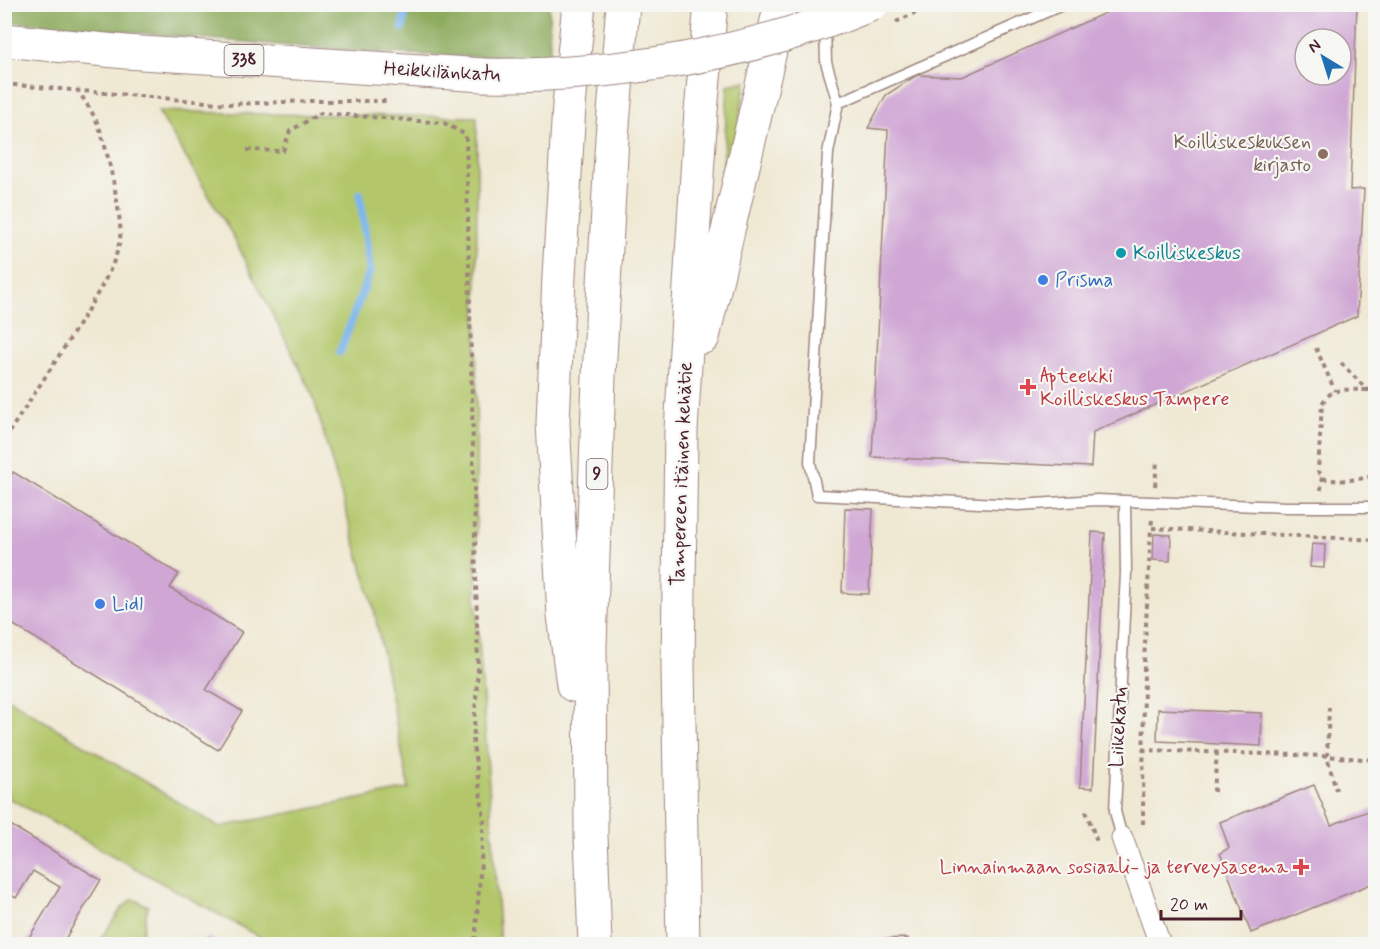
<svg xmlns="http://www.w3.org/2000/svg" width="1380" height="949" viewBox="0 0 1380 949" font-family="Mynerve,sans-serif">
	<rect width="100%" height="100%" fill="#f6f6f2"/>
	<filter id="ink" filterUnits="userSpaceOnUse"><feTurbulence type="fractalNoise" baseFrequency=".0167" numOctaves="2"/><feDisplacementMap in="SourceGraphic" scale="12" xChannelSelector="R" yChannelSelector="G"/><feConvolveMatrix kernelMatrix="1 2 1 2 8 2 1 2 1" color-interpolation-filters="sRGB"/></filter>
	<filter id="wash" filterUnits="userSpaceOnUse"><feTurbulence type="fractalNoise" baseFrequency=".008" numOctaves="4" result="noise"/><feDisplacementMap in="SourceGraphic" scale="24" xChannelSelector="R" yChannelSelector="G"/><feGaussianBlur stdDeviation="1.35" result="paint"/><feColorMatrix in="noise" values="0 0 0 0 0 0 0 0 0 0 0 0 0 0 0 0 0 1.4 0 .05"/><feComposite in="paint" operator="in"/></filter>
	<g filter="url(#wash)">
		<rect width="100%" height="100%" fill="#efe8d2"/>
		<!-- green -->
		<path fill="#b3c76b" stroke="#7e734b" stroke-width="1.5" d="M 746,81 L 719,238 L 728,85 Z
			M 158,111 L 262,114 L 477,117 L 476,598 L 500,944 L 272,944 L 5,796 L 5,697 L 219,827 L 409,789 L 374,609 L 312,393 L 233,236 Z
			M 133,899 L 148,906 L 142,935 L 143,944 L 97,944 L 122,908 Z"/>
		<!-- forest -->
		<path fill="#8eac5f" stroke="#6c6645" stroke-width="1.5" d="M 4,5 L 549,5 L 550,55 C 464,60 377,52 291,46 C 195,38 100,30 5,21 Z"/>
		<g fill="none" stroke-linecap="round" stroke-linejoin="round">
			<!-- stream -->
			<path stroke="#7cb6ed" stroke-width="8" d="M 403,28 L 406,4
				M 340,352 L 370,271 L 360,194"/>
		</g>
		<g id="blocks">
			<!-- building -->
			<path fill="#cfa6d4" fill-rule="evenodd" d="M 1125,4 L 1357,4 L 1350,190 L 1364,189 L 1357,316 L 1093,432 L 1091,467 L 872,457 L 888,130 L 868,128 L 886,95 L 917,75 L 962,77 ZM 1305,39 L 1341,39 L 1341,75 L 1305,75 Z
				M 13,472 L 179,574 L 170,588 L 242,632 L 206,690 L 242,711 L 218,750 L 4,619 L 4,485 Z
				M 845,508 L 873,509 L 869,594 L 842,593 Z
				M 1092,532 L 1105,533 L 1093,788 L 1080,787 Z
				M 1154,534 L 1171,535 L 1170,561 L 1153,560 Z
				M 1312,544 L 1325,545 L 1324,568 L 1310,567 Z
				M 1158,709 L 1262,713 L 1261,746 L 1157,741 Z
				M 1314,785 L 1331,825 L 1376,808 L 1376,882 L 1251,933 L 1220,853 L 1229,848 L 1220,822 Z
				M 4,821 L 101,880 L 62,944 L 25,944 L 60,887 L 33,871 L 16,898 L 4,891 Z
				M 208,937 L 220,944 L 204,944 Z
				M 908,938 L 908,944 L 848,944 L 848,940 Z"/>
		</g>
	</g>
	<g filter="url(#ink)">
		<use href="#blocks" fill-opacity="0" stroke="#9c847e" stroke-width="1.5"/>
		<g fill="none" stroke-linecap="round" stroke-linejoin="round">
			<!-- service casing -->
			<g stroke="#9c847e" stroke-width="13">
				<path id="service" d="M 825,27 L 826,62 L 838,103 L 828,153 L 810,462 L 817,495 L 1019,505 L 1097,500 L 1287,507 L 1376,507
					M 838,103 L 1064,4
					M 1122,838 L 1115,811 L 1126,572 L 1125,502"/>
			</g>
			<!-- minor casing -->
			<g stroke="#9c847e" stroke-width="23">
				<path id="minor" d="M 1122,838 L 1160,944"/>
			</g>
			<!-- primary casing -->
			<g stroke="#9c847e" stroke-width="35">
				<path id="primary" d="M 4,40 L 126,52 L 483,75"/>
			</g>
			<!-- motorway casing -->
			<g stroke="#9c847e" stroke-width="35">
				<path id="motorway" d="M 703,337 L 781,4
					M 573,685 L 564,615 L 553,423 L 559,276 L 569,106 L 579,4
					M 595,944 L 591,835 L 590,646 L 599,376 L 612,137 L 623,4
					M 683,944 L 678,668 L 681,430 L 701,111 L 711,4"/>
			</g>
			<!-- path -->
			<path stroke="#9c847e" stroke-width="4" stroke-dasharray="4.5 4.5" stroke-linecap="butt" d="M 896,22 L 933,4
				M 4,84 L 229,104 L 312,101 L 387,101
				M 247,150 L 283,151 L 290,131 L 321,113 L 444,123 L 466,135 L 478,668 L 473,743 L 484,819 L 475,944
				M 1316,348 L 1335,391
				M 1341,363 L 1367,390 L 1376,389
				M 1367,390 C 1348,390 1331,386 1322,404 L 1318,471 L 1325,479 C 1343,482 1358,480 1376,475
				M 4,440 C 30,400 56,361 81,321 C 96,295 115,269 120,239 C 123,218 107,148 99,127 C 94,114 86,103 79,92
				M 1155,486 L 1157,461
				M 1321,490 L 1322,475
				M 1152,520 L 1151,528 L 1376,540
				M 1329,707 L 1327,756 L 1336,790
				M 1142,750 L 1325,756 L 1376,760
				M 1214,792 L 1217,752
				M 1086,811 L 1097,842
				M 1143,824 L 1144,662 L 1151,528"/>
			<!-- service -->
			<use href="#service" stroke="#fff" stroke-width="10"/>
			<!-- minor -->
			<use href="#minor" stroke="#fff" stroke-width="21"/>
			<!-- primary -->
			<use href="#primary" stroke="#fff" stroke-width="33"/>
			<!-- motorway -->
			<use href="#motorway" stroke="#fff" stroke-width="33"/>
			<!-- primary-bridge casing -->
			<g stroke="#9c847e" stroke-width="35" stroke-linecap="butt">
				<path id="primary-bridge" d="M 483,75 C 615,77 750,55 872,4"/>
			</g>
			<!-- primary-bridge -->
			<use href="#primary-bridge" stroke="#fff" stroke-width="33"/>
		</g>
	</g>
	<!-- markers -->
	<circle fill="#8d6e63" stroke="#f6f6f2" stroke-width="2" cx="1323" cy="154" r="6"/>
	<circle fill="#0f9aa8" stroke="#f6f6f2" stroke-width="2" cx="1121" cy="253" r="6"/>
	<g fill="#3f7fe0" stroke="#f6f6f2" stroke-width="2">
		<circle cx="1043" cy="280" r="6"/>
		<circle cx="100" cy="604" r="6"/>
	</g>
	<g fill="#e0444e" stroke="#f6f6f2" stroke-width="2">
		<path d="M1025 378h6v6h6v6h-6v6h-6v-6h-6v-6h6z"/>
		<path d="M1298 858h6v6h6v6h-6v6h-6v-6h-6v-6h6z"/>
	</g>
	<g text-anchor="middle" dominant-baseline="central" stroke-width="4.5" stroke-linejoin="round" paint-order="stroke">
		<!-- shield labels -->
		<g fill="#f6f6f2" stroke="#7e6067" stroke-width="1.5">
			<rect x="224.5" y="45" width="39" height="30" rx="4.5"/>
			<rect x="586.5" y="459" width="21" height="30" rx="4.5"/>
		</g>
		<g font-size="18" font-weight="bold" fill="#4a1f2b">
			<text x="244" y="60">338</text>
			<text x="597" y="474">9</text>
		</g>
		<!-- street labels -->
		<g font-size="20" fill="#4a1f2b" stroke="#f6f6f2">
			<text transform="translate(442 72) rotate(3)">Heikkilänkatu</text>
			<text transform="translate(682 474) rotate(-88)">Tampereen itäinen kehätie</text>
			<text transform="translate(1119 727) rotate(-87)">Liikekatu</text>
		</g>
		<!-- education labels -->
		<g font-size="20" fill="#785e54" stroke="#f6f6f2" text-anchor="end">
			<text x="1311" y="142">Koilliskeskuksen<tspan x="1311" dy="23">kirjasto</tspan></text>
		</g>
		<!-- culture labels -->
		<g font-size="20" fill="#0d838f" stroke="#f6f6f2" text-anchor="start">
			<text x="1133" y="253">Koilliskeskus</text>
		</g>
		<!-- shop labels -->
		<g font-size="20" fill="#366cbe" stroke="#f6f6f2" text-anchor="start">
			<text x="1055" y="280">Prisma</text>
			<text x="112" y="604">Lidl</text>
		</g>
		<!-- health labels -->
		<g font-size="20" fill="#be3a42" stroke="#f6f6f2" text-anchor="start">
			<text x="1040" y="376">Apteekki<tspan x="1040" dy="23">Koilliskeskus Tampere</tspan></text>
			<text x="1288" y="867" text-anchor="end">Linnainmaan sosiaali- ja terveysasema</text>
		</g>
	</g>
	<!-- margin -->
	<rect width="1380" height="949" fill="none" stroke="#f6f6f2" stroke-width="24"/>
	<!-- north arrow -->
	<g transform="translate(1323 57) rotate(322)"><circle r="28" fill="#f6f6f2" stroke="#b1a0a2" stroke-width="1.5"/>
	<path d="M0-4.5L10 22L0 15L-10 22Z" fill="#1f6fb2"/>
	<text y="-9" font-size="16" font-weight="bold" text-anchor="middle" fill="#4a1f2b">N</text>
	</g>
	<!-- scale -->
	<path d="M1161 910v9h80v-9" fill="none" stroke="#4a1f2b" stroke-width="3"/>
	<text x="1170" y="910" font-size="18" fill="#4a1f2b" stroke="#f6f6f2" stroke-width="4.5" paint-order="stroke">20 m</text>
</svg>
